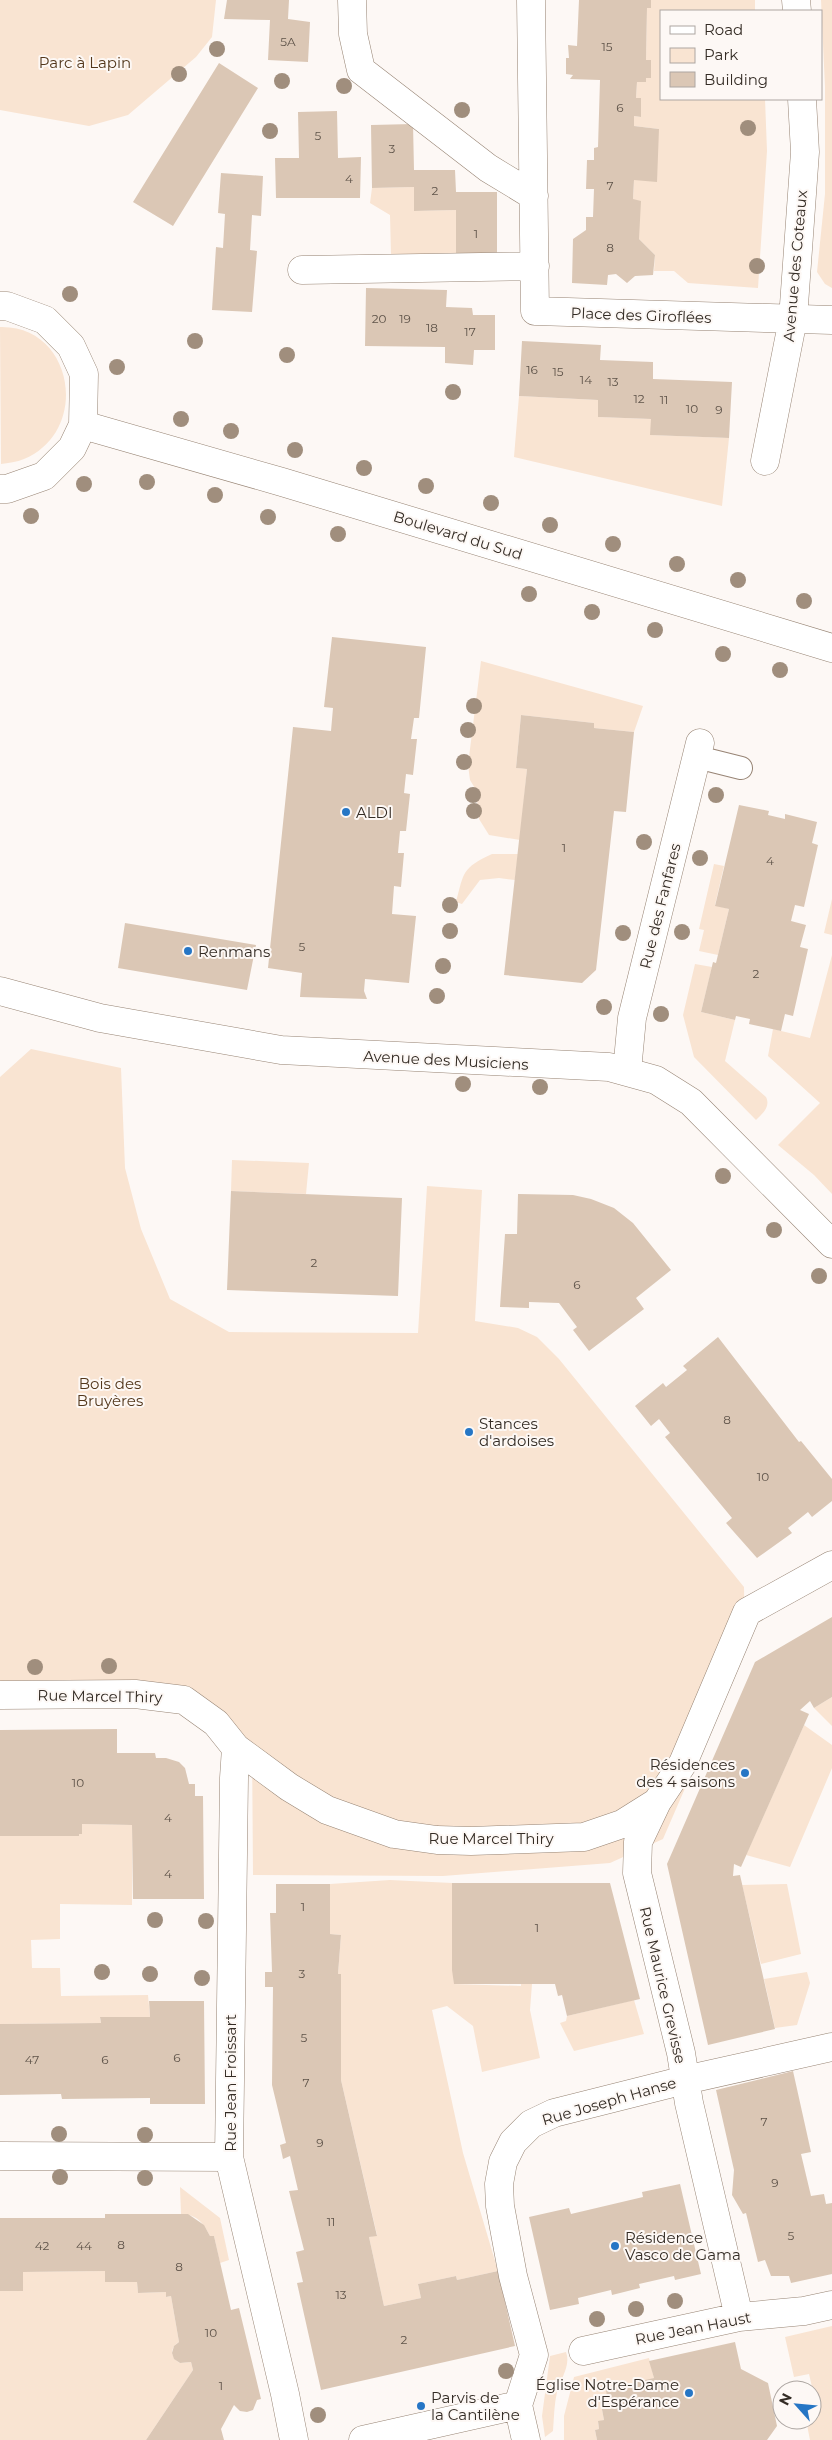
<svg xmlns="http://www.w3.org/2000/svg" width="832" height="2440" viewBox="0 0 832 2440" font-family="Montserrat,sans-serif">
	<rect width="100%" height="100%" fill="#fdf8f5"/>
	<!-- green -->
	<path fill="#f9e4d2" d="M 0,0 L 216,0 L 212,37 L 196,57 L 128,115 L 89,126 L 0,110 Z
		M 651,0 L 755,0 L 755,11 L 661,11 L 661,99 L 765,99 L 767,151 L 758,288 L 688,283 L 674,271 L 654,271 L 655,255 L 639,239 L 633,199 L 634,180 L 659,129 L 634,126 L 634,116 L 641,117 L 641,99 L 636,98 L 637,82 L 646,82 L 646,78 L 651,78 L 651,61 L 646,60 L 647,8 L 651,8 Z
		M 821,0 L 832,0 L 832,288 L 825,284 L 817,272 L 825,194 L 825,87 Z
		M 414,187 L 414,211 L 456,210 L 456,255 L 391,254 L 390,215 L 370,203 L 372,188 Z
		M 0,327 C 74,325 91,431 24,459 C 17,462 8,463 1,464 Z
		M 519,396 L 598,400 L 598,417 L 651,419 L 651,435 L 729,438 L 722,506 L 514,457 Z
		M 481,661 L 643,706 L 634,732 L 594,728 L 594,723 L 521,715 L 516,768 L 527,769 L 520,840 L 489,835 L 479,819 L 476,790 L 470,780 L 468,765 Z
		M 492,854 L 518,854 L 515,880 L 499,878 L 480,880 L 462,904 L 456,902 C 464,872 462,868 492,854 Z
		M 714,864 L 724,866 L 715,905 L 729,909 L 718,955 L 699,951 L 704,930 L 699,929 Z
		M 832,899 L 832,935 L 824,933 Z
		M 832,955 L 832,1194 L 814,1175 L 778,1145 L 820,1103 L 768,1056 L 773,1029 L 810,1038 Z
		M 695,964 L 712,967 L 701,1012 L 735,1020 L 725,1061 L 766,1097 C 771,1107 762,1114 756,1120 L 694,1057 L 683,1015 Z
		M 31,1049 L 121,1068 L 125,1168 L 141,1229 L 170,1299 L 229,1332 L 418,1333 L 427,1186 L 482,1190 L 475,1321 L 518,1328 L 537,1337 L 559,1359 L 744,1587 L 745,1650 L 663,1839 L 610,1863 L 443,1876 L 253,1875 L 252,1743 L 222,1716 L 0,1686 L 0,1077 Z
		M 232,1160 L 309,1163 L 306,1194 L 231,1191 Z
		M 832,1697 L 832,1726 L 814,1708 Z
		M 804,1725 L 832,1745 L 832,1768 L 790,1867 L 746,1855 Z
		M 82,1824 L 132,1825 L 132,1905 L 60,1904 L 60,1939 L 31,1940 L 32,1968 L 60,1968 L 61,1996 L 148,1995 L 150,2017 L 100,2018 L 101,2023 L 0,2024 L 0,1836 L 79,1836 L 79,1834 L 82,1834 Z
		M 390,1880 L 452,1883 L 454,1984 L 521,1986 L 521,1984 L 532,1984 L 530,2010 L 540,2058 L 482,2072 L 473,2026 L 447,2006 L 432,2010 L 463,2153 L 498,2271 L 457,2280 L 456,2276 L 418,2284 L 421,2298 L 384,2306 L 369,2237 L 377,2235 L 341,2080 L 341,1974 L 338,1974 L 341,1935 L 330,1934 L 330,1884 Z
		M 787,1884 L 801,1954 L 761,1964 L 742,1885 Z
		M 807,1972 L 810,1983 L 797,2025 L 775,2028 L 764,1979 Z
		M 634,2000 L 644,2034 L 574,2051 L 560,2023 L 566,2021 L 567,2016 Z
		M 180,2187 L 220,2218 L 229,2260 L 220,2263 L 214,2236 L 210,2236 C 204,2224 197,2214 181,2214 Z
		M 105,2271 L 137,2282 L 138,2293 L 166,2292 L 166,2297 L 171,2296 L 179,2342 C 169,2348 171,2358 180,2363 L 191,2362 L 193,2370 L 146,2440 L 0,2440 L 0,2291 L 23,2291 L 23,2272 Z
		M 832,2326 L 832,2440 L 810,2440 L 806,2420 L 819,2417 L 809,2374 L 794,2377 L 785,2337 Z
		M 566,2352 C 571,2365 561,2378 557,2392 C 554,2405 554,2418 553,2431 L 545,2437 L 542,2416 L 550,2356 Z
		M 649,2358 L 654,2378 L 600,2399 L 604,2420 L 598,2422 L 599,2429 L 595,2430 L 597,2440 L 564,2440 L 564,2416 L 574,2377 Z"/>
	<!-- building -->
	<path fill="#dbc7b5" d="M 227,0 L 289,0 L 288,19 L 310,22 L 308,62 L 268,60 L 270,20 L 224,19 Z
		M 579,0 L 651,0 L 651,8 L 647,8 L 646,60 L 651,60 L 651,78 L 646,78 L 646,82 L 637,82 L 636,98 L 641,98 L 641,117 L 634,116 L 634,126 L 659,129 L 657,182 L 634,180 L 633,199 L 641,201 L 639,239 L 655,255 L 653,275 L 635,276 L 627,283 L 616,274 L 608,275 L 607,285 L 572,283 L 573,239 L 586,230 L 586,217 L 593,217 L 594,189 L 586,189 L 587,160 L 594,160 L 594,148 L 598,147 L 600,80 L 570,79 L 573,75 L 566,74 L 566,58 L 569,58 L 568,45 L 577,46 Z
		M 219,63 L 258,88 L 173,226 L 133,202 Z
		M 337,111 L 338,158 L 361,157 L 360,198 L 276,198 L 275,158 L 299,158 L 298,112 Z
		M 413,124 L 414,170 L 455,170 L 456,192 L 497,192 L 497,255 L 456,255 L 456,210 L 414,211 L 414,187 L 372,188 L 371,125 Z
		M 221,173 L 263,176 L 261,216 L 252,215 L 250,250 L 257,251 L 252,312 L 212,310 L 216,247 L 223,248 L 225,214 L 218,213 Z
		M 366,288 L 447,290 L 446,307 L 472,308 L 473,315 L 495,315 L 495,350 L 474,350 L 473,365 L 445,363 L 445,347 L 365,346 Z
		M 522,341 L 601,345 L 600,360 L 653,362 L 653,379 L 732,382 L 729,438 L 650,435 L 651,419 L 598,417 L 598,400 L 519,396 Z
		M 332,637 L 426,647 L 419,718 L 414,718 L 411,739 L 417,739 L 413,775 L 406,774 L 404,793 L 410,794 L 406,831 L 400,831 L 398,853 L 404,853 L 401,887 L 394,886 L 392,914 L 416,916 L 409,983 L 365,979 L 364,991 L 367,999 L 300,997 L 302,973 L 268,968 L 293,727 L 331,731 L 333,708 L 324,707 Z
		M 521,715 L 594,723 L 594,728 L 634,732 L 626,812 L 614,811 L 596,970 L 582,983 L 504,975 L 527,769 L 516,768 Z
		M 739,805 L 769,811 L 768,815 L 785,819 L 785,814 L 817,822 L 812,843 L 818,845 L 804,907 L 795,905 L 791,921 L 806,925 L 800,947 L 808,949 L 793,1016 L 785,1014 L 781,1031 L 749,1024 L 750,1019 L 736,1016 L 735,1020 L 701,1012 L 713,962 L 716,963 L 729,909 L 715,906 Z
		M 125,923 L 256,945 L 247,990 L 118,968 Z
		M 231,1191 L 402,1198 L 398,1296 L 227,1290 Z
		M 518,1194 L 573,1195 L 591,1199 L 614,1208 L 633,1223 L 671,1270 L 636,1298 L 644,1309 L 589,1351 L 573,1330 L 577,1327 L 559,1303 L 529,1302 L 529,1308 L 500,1307 L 505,1234 L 517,1234 Z
		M 718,1337 L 799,1442 L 801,1441 L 832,1479 L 832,1501 L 812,1517 L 808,1512 L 788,1528 L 792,1533 L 757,1558 L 726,1523 L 732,1518 L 665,1437 L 670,1433 L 659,1419 L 651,1426 L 635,1406 L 663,1383 L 666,1387 L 687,1370 L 683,1366 Z
		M 832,1617 L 832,1697 L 814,1708 L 810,1701 L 800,1710 L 809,1714 L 741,1867 L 734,1864 L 733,1876 L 740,1875 L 775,2029 L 708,2045 L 667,1864 L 755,1662 Z
		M 117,1729 L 117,1753 L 155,1753 L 156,1758 L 166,1758 L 179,1762 L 185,1768 L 189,1784 L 195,1784 L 195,1796 L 203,1796 L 204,1899 L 133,1899 L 132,1825 L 82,1824 L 82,1834 L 79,1834 L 79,1836 L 0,1836 L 0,1730 Z
		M 452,1883 L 610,1883 L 640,1999 L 567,2016 L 562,1995 L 558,1996 L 555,1984 L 454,1984 L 452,1970 Z
		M 276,1884 L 330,1884 L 330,1934 L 341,1935 L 338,1974 L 341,1974 L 341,2080 L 377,2236 L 369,2237 L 384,2306 L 421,2298 L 418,2284 L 456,2276 L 457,2280 L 498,2271 L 515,2346 L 321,2390 L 297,2283 L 303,2282 L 296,2252 L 304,2250 L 289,2191 L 298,2190 L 290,2156 L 283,2159 L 280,2145 L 286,2143 L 272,2085 L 273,1987 L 265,1987 L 265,1972 L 272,1972 L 270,1913 L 276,1913 Z
		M 149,2001 L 204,2001 L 205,2104 L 150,2104 L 150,2098 L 62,2099 L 61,2094 L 0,2095 L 0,2024 L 101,2023 L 100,2017 L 150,2017 Z
		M 793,2071 L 811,2152 L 801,2154 L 811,2196 L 824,2194 L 826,2204 L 832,2203 L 832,2274 L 791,2283 L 789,2276 L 771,2276 L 765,2260 L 758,2262 L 746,2213 L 743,2214 L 732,2195 L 734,2170 L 716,2090 Z
		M 680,2184 L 701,2274 L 675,2280 L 674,2276 L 639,2284 L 640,2288 L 612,2295 L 611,2290 L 578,2298 L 579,2304 L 550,2310 L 529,2217 L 569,2208 L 571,2214 L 643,2197 L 642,2192 Z
		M 105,2214 L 188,2214 L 204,2225 L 210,2236 L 214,2236 L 231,2310 L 239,2308 L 261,2399 L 257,2400 L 253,2410 L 247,2412 L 240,2411 L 234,2405 L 221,2429 L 224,2440 L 146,2440 L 193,2370 L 191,2362 L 180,2363 L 174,2359 L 172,2353 L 174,2346 L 179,2342 L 171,2296 L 166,2297 L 166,2292 L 138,2293 L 137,2282 L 105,2282 L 105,2271 L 23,2272 L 23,2291 L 0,2291 L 0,2218 L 105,2218 Z
		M 735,2342 L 741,2369 L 768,2383 L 777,2426 L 767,2440 L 597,2440 L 595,2430 L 599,2429 L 598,2421 L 604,2420 L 600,2399 L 607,2398 L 606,2389 L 654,2378 L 649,2361 Z"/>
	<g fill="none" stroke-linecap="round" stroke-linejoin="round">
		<!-- lane casing -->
		<g stroke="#978474" stroke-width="24">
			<path id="lane" d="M 697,757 L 741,768"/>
		</g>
		<!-- street casing -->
		<g stroke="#978474" stroke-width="29">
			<path id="street" d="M 352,0 L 353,34 L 361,70 L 488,168 L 534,196
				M 531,0 L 535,311 L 832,320
				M 796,0 L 797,11
				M 302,270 L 535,266
				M 765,461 L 793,319 L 805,152 L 802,99
				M 0,991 L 100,1018 L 281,1050 L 609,1067 L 656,1080 L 691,1102 L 832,1244
				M 627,1071 L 632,1018 L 700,743
				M 0,1695 L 135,1694 L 184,1700 L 216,1723 L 236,1748 L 289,1787 L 327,1810 L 394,1834 L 437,1840 L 471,1841 L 584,1837 L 622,1824 L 657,1802
				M 236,1748 L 234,1778 L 229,2157 L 285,2394 L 294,2440
				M 0,2156 L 229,2157
				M 739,2317 L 689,2103 L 681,2053 L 637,1873 L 638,1842 L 657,1802 L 683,1763 L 747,1612 L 832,1565
				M 583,2351 L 739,2317 L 804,2311 L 832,2305
				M 518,2405 L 534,2355 L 513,2276 L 500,2206 L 499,2184 L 503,2162 L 513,2142 L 531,2124 L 554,2113 L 685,2080 L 832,2047
				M 518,2405 L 526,2440
				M 363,2440 L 518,2405"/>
		</g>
		<!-- secondary casing -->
		<g stroke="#978474" stroke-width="29">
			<path id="secondary" d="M 0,306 L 7,306 L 45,320 L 71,346 L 84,374 L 83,425 L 72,448 L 44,476 L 7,489 L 0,489
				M 83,425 L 282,482 L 832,648"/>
		</g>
		<!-- lane -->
		<use href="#lane" stroke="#fff" stroke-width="22"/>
		<!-- street -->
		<use href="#street" stroke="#fff" stroke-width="28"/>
		<!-- secondary -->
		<use href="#secondary" stroke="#fff" stroke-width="28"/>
	</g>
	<!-- trees -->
	<g fill="#a08e7d">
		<circle cx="217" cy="49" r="8"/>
		<circle cx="179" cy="74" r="8"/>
		<circle cx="282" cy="81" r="8"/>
		<circle cx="344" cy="86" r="8"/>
		<circle cx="462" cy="110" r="8"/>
		<circle cx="748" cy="128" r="8"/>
		<circle cx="270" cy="131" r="8"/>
		<circle cx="757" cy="266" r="8"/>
		<circle cx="70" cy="294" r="8"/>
		<circle cx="195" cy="341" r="8"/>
		<circle cx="287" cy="355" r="8"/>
		<circle cx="117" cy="367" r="8"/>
		<circle cx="453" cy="392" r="8"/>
		<circle cx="181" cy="419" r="8"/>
		<circle cx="231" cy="431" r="8"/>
		<circle cx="295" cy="450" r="8"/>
		<circle cx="364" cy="468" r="8"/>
		<circle cx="147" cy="482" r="8"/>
		<circle cx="84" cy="484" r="8"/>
		<circle cx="426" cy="486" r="8"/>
		<circle cx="215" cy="495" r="8"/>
		<circle cx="491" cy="503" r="8"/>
		<circle cx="31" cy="516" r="8"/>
		<circle cx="268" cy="517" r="8"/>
		<circle cx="550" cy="525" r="8"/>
		<circle cx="338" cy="534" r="8"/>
		<circle cx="613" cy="544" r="8"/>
		<circle cx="677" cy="564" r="8"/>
		<circle cx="738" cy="580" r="8"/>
		<circle cx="529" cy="594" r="8"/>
		<circle cx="804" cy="601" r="8"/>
		<circle cx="592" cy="612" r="8"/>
		<circle cx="655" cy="630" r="8"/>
		<circle cx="723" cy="654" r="8"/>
		<circle cx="780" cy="670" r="8"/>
		<circle cx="474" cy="706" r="8"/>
		<circle cx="468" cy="730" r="8"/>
		<circle cx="464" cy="762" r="8"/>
		<circle cx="473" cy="795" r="8"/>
		<circle cx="716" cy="795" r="8"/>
		<circle cx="474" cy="811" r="8"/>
		<circle cx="644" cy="842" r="8"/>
		<circle cx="700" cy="858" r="8"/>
		<circle cx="450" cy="905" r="8"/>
		<circle cx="450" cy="931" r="8"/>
		<circle cx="682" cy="932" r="8"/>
		<circle cx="623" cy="933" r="8"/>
		<circle cx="443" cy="966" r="8"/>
		<circle cx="437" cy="996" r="8"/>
		<circle cx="604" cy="1007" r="8"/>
		<circle cx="661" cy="1014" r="8"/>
		<circle cx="463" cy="1084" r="8"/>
		<circle cx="540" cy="1087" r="8"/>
		<circle cx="723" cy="1176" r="8"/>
		<circle cx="774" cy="1230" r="8"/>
		<circle cx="819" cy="1276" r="8"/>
		<circle cx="109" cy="1666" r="8"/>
		<circle cx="35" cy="1667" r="8"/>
		<circle cx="155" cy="1920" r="8"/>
		<circle cx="206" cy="1921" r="8"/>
		<circle cx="102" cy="1972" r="8"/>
		<circle cx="150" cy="1974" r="8"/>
		<circle cx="202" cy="1978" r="8"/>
		<circle cx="59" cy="2134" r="8"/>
		<circle cx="145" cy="2135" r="8"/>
		<circle cx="60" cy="2177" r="8"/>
		<circle cx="145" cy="2178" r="8"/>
		<circle cx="675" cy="2301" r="8"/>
		<circle cx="636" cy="2309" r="8"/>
		<circle cx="597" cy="2319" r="8"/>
		<circle cx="506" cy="2371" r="8"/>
		<circle cx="318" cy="2415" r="8"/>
	</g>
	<!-- markers -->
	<g fill="#2676c5" stroke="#fdf8f5" stroke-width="2">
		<circle cx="346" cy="812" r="5"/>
		<circle cx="188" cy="951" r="5"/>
		<circle cx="469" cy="1432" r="5"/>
		<circle cx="745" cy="1773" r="5"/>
		<circle cx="615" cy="2246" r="5"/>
		<circle cx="689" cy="2393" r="5"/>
		<circle cx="421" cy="2406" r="5"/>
	</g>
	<g text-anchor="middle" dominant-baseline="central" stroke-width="4" stroke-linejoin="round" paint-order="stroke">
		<!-- number labels -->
		<g font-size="12" fill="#5e5349">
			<text x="288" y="41">5A</text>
			<text x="607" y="46">15</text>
			<text x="620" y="107">6</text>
			<text x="318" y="135">5</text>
			<text x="392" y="148">3</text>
			<text x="349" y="178">4</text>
			<text x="610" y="185">7</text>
			<text x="435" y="190">2</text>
			<text x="476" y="233">1</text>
			<text x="610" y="247">8</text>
			<text x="379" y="318">20</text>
			<text x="405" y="318">19</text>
			<text x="432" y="327">18</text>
			<text x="470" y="331">17</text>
			<text x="532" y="369">16</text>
			<text x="558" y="371">15</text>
			<text x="586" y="379">14</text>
			<text x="613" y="381">13</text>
			<text x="639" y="398">12</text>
			<text x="664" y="399">11</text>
			<text x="692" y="408">10</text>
			<text x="719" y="409">9</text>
			<text x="564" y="847">1</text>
			<text x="770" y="860">4</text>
			<text x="302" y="946">5</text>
			<text x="756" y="973">2</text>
			<text x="314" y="1262">2</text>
			<text x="577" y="1284">6</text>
			<text x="727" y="1419">8</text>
			<text x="763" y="1476">10</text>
			<text x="78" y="1782">10</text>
			<text x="168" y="1817">4</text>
			<text x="168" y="1873">4</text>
			<text x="303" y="1906">1</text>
			<text x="537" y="1927">1</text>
			<text x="302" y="1973">3</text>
			<text x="304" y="2037">5</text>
			<text x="177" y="2057">6</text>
			<text x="32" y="2059">47</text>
			<text x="105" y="2059">6</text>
			<text x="306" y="2082">7</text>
			<text x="764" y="2121">7</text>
			<text x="320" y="2142">9</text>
			<text x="775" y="2182">9</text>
			<text x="331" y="2221">11</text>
			<text x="791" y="2235">5</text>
			<text x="121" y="2244">8</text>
			<text x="42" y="2245">42</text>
			<text x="84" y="2245">44</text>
			<text x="179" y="2266">8</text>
			<text x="341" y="2294">13</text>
			<text x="211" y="2332">10</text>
			<text x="404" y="2339">2</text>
			<text x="221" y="2385">1</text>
		</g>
		<!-- park labels -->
		<g font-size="15" fill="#53371b" stroke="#fdf8f5">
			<text x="85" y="62">Parc à Lapin</text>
			<text x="110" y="1383">Bois des<tspan x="110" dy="17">Bruyères</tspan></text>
		</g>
		<!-- street labels -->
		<g font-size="15" fill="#342c25" stroke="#fdf8f5">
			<text transform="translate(795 266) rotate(-85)">Avenue des Coteaux</text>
			<text transform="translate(641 315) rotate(2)">Place des Giroflées</text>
			<text transform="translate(458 535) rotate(17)">Boulevard du Sud</text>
			<text transform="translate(660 906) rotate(-76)">Rue des Fanfares</text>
			<text transform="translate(446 1060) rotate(3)">Avenue des Musiciens</text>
			<text transform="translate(100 1696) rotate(1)">Rue Marcel Thiry</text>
			<text x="491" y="1838">Rue Marcel Thiry</text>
			<text transform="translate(663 1985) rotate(77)">Rue Maurice Grevisse</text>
			<text transform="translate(230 2083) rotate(-90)">Rue Jean Froissart</text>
			<text transform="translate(609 2101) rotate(-16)">Rue Joseph Hanse</text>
			<text transform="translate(693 2328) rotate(-11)">Rue Jean Haust</text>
		</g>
		<!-- poi labels -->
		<g font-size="15" fill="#342c25" stroke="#fdf8f5" text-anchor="start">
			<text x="356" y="812">ALDI</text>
			<text x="198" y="951">Renmans</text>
			<text x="479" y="1423">Stances<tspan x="479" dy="17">d'ardoises</tspan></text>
			<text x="735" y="1764" text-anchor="end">Résidences<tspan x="735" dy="17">des 4 saisons</tspan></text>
			<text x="625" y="2237">Résidence<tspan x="625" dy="17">Vasco de Gama</tspan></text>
			<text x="679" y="2384" text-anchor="end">Église Notre-Dame<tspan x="679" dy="17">d'Espérance</tspan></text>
			<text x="431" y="2397">Parvis de<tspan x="431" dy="17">la Cantilène</tspan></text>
		</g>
	</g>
	<!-- legend -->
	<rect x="660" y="10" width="162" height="90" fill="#fdf8f5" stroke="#ada6a2"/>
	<rect x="670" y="26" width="25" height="8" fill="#ffffff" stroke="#ada6a2"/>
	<text x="704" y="35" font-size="15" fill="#342c25">Road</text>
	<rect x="670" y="48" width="25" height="15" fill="#f9e4d2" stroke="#ada6a2"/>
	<text x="704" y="60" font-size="15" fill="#342c25">Park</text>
	<rect x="670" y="72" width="25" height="15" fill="#dbc7b5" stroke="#ada6a2"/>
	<text x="704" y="85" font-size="15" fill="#342c25">Building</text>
	<!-- north arrow -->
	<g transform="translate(797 2405) rotate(297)"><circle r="24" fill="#fdf8f5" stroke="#ada6a2"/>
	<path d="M0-4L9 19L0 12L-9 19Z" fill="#2676c5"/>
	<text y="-8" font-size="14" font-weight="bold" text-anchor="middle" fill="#342c25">N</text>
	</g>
</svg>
